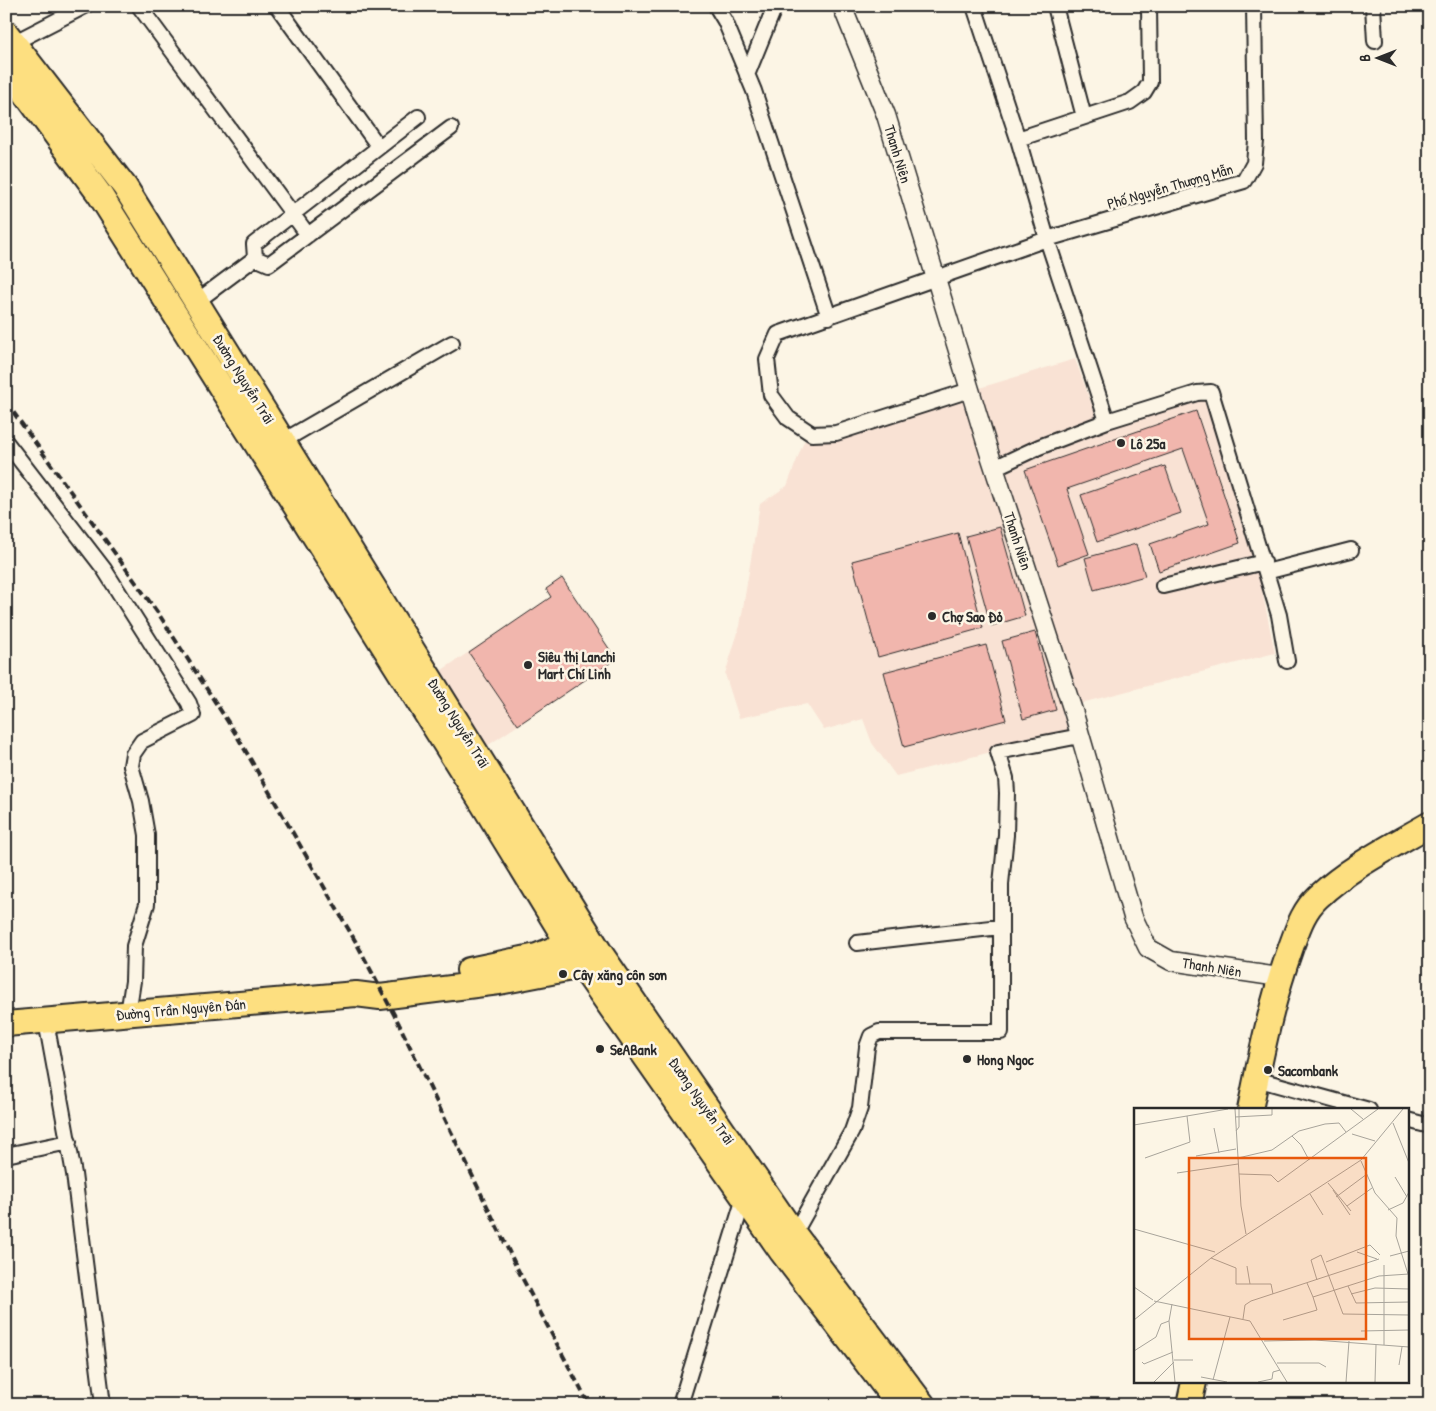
<svg xmlns="http://www.w3.org/2000/svg" width="1436" height="1411" viewBox="0 0 1436 1411" font-family="'Patrick Hand',sans-serif">
	<rect width="100%" height="100%" fill="#fcf5e5"/>
	<filter id="ink" filterUnits="userSpaceOnUse"><feTurbulence type="fractalNoise" baseFrequency=".02" numOctaves="2"/><feDisplacementMap in="SourceGraphic" scale="10" xChannelSelector="R" yChannelSelector="G"/><feConvolveMatrix kernelMatrix="1 2 1 2 8 2 1 2 1" color-interpolation-filters="sRGB"/></filter>
	<g filter="url(#ink)">
		<!-- built -->
		<path fill="#f9e2d4" d="M 1075,359 L 1098,421 L 1203,396 L 1253,547 L 1275,653 L 1085,702 L 1062,713 L 1070,732 L 896,776 L 872,743 L 863,719 L 824,730 L 807,704 L 739,718 L 725,674 L 740,626 L 760,504 L 787,486 L 804,441 Z
			M 562,578 L 616,659 L 487,746 L 439,672 L 551,597 L 546,589 Z"/>
		<!-- building -->
		<path fill="#f1b6ad" stroke="#2b2b2b" d="M 1196,411 L 1240,543 L 1159,571 L 1150,544 L 1209,524 L 1183,449 L 1067,489 L 1089,554 L 1058,565 L 1025,470 Z
			M 1165,466 L 1181,513 L 1097,542 L 1081,495 Z
			M 1000,527 L 1025,616 L 991,626 L 966,536 Z
			M 958,533 L 983,628 L 878,657 L 852,561 Z
			M 1136,544 L 1145,576 L 1094,590 L 1085,558 Z
			M 562,578 L 616,659 L 518,725 L 469,653 L 551,597 L 546,589 Z
			M 1035,632 L 1056,710 L 1023,719 L 1002,641 Z
			M 986,645 L 1006,720 L 904,747 L 884,672 Z"/>
		<g fill="none" stroke-linecap="round" stroke-linejoin="round">
			<!-- minor casing -->
			<g stroke="#2b2b2b" stroke-width="18">
				<path id="minor" d="M 139,6 L 308,235
					M 277,6 L 379,147
					M 716,6 L 725,21 L 754,91 L 829,317
					M 974,6 L 1018,139 L 1047,239 L 1107,421 L 1197,393 L 1211,392 L 1279,615 L 1287,661
					M 1055,6 L 1084,117
					M 1373,6 L 1375,41
					M 15,42 L 85,6
					M 747,75 L 775,6
					M 1018,139 L 1130,102 L 1144,92 L 1150,82 L 1149,6
					M 255,258 L 269,264 L 451,128
					M 255,258 L 254,244 L 418,117
					M 196,302 L 255,258
					M 970,390 L 836,433 L 812,434 L 788,418 L 771,395 L 767,359 L 778,334 L 1047,239 L 1244,181 L 1254,163 L 1256,141 L 1254,6
					M 283,441 L 452,343
					M 6,442 L 104,569 L 189,703 L 193,715 L 142,741 L 133,754 L 131,766 L 141,801 L 147,835 L 147,904 L 134,946 L 133,981 L 128,1014
					M 994,468 L 1039,447 L 1107,421
					M 1266,572 L 1351,550
					M 1163,586 L 1264,562
					M 857,943 L 1000,927
					M 46,1021 L 74,1174 L 103,1405
					M 1256,1079 L 1369,1110
					M 1407,1120 L 1430,1126
					M 6,1155 L 69,1142
					M 794,1234 L 852,1131 L 860,1108 L 867,1047 L 871,1036 L 879,1032 L 1001,1032 L 1001,884 L 1006,835 L 1007,793 L 1006,778 L 998,752 L 1080,736
					M 680,1405 L 744,1198"/>
			</g>
			<!-- tertiary casing -->
			<g stroke="#2b2b2b" stroke-width="21">
				<path id="tertiary" d="M 842,6 L 886,115 L 989,452 L 1074,714 L 1133,917 L 1148,948 L 1171,961 L 1279,977"/>
			</g>
			<!-- trunk casing -->
			<g stroke="#2b2b2b" stroke-width="28">
				<path id="trunk" d="M 6,33 L 125,187 L 601,954 L 794,1234 L 923,1405
					M 6,67 L 100,195 L 483,804 L 582,966 L 782,1252 L 899,1405
					M 469,970 L 537,956 L 583,937
					M 6,1024 L 356,994 L 380,997 L 499,982 L 582,966 L 593,959
					M 1250,1110 C 1261,1054 1272,1000 1291,947 C 1298,928 1303,911 1318,897 C 1350,867 1392,846 1430,824
					M 1189,1405 L 1194,1382"/>
			</g>
			<!-- minor -->
			<use href="#minor" stroke="#fcf5e5" stroke-width="14"/>
			<!-- tertiary -->
			<use href="#tertiary" stroke="#fcf5e5" stroke-width="18"/>
			<!-- trunk -->
			<use href="#trunk" stroke="#fddf80" stroke-width="24"/>
			<!-- rail -->
			<path stroke="#2b2b2b" stroke-width="4" stroke-dasharray="8 4" stroke-linecap="butt" d="M 6,402 L 160,616 L 237,736 L 357,944 L 399,1024 L 517,1268 L 589,1405"/>
		</g>
	</g>
	<!-- markers -->
	<g fill="#2b2b2b" stroke="#fcf5e5" stroke-width="2">
		<circle cx="1121" cy="443" r="5"/>
		<circle cx="932" cy="616" r="5"/>
		<circle cx="528" cy="665" r="5"/>
		<circle cx="563" cy="974" r="5"/>
		<circle cx="600" cy="1049" r="5"/>
		<circle cx="967" cy="1059" r="5"/>
		<circle cx="1268" cy="1070" r="5"/>
	</g>
	<g text-anchor="middle" dominant-baseline="central" stroke-width="5" stroke-linejoin="round" paint-order="stroke">
		<!-- street labels -->
		<g font-size="15" fill="#2b2b2b" stroke="#fcf5e5">
			<text transform="translate(898 154) rotate(73)">Thanh Niên</text>
			<text transform="translate(1170 186) rotate(-16)">Phố Nguyễn Thượng Mẫn</text>
			<text transform="translate(244 379) rotate(58)">Đường Nguyễn Trãi</text>
			<text transform="translate(1018 541) rotate(72)">Thanh Niên</text>
			<text transform="translate(459 723) rotate(58)">Đường Nguyễn Trãi</text>
			<text transform="translate(1212 967) rotate(9)">Thanh Niên</text>
			<text transform="translate(181 1009) rotate(-5)">Đường Trần Nguyên Đán</text>
			<text transform="translate(702 1101) rotate(55)">Đường Nguyễn Trãi</text>
		</g>
		<!-- poi labels -->
		<g font-size="15" font-weight="bold" fill="#2b2b2b" stroke="#fcf5e5" text-anchor="start">
			<text x="1131" y="443">Lô 25a</text>
			<text x="942" y="616">Chợ Sao Đỏ</text>
			<text x="538" y="656">Siêu thị Lanchi<tspan x="538" dy="17">Mart Chí Linh</tspan></text>
			<text x="573" y="974">Cây xăng côn sơn</text>
			<text x="610" y="1049">SeABank</text>
			<text x="977" y="1059">Hong Ngoc</text>
			<text x="1278" y="1070">Sacombank</text>
		</g>
	</g>
	<!-- overview -->
	<g transform="translate(1134 1108)">
		<rect width="275" height="275" fill="#fcf5e5"/>
		<path fill="none" stroke="#a8a49b" stroke-width="1" d="M 101,1 L 107,98 L 112,126M 217,1 L 229,11M 101,9 L 138,7 L 138,1M 259,15 L 275,55M 0,17 L 94,1M 80,20 L 85,45M 102,23 L 105,19 L 105,1M 218,26 L 241,33M 158,28 L 167,37 L 175,52M 62,48 L 102,41M 11,50 L 56,34 L 53,8M 104,50 L 138,42 L 165,23 L 191,16 L 205,15 L 212,24M 227,53 L 241,85 L 263,110 L 262,128 L 274,166M 43,65 L 104,56M 105,66 L 137,67 L 144,74 L 244,1M 261,69 L 273,89M 194,75 L 217,103M 199,82 L 216,107M 176,86 L 189,107M 202,89 L 233,66M 213,98 L 238,80M 254,102 L 269,95 L 275,84M 0,121 L 81,144M 223,144 L 243,151M 256,148 L 275,143M 77,150 L 102,160 L 102,176 L 137,176 L 139,186M 192,154 L 236,137 L 246,147M 113,158 L 116,176M 183,172 L 177,152 L 187,147 L 209,206 L 275,207M 173,175 L 179,189M 214,178 L 222,195 L 275,194M 0,179 L 19,192M 217,186 L 241,180 L 275,181M 20,193 L 116,213 L 153,274M 38,196 L 35,213 L 41,274M 109,211 L 111,197 L 117,193 L 245,151M 0,212 L 77,150 L 227,52 L 269,1M 149,212 L 183,202 L 179,189 L 245,168 L 275,166M 227,223 L 275,222M 130,233 L 181,232 L 275,239M 250,237 L 250,157M 0,243 L 22,229 L 27,216 L 35,213M 40,252 L 59,252M 8,254 L 10,256 L 39,244M 143,255 L 185,255 L 192,259M 265,257 L 268,239M 67,269 L 93,274M 79,272 L 96,209M 20,274 L 40,254M 124,274 L 138,271 L 139,264 L 146,262M 212,274 L 215,233M 241,274 L 242,237"/>
		<path fill="#e8590c" fill-opacity="0.15" stroke="#e8590c" stroke-width="2.5" d="M 55,50 L 232,50 L 232,231 L 55,231 Z"/>
		<rect width="275" height="275" fill="none" stroke="#2b2b2b" stroke-width="2.5"/>
	</g>
	<!-- margin -->
	<rect width="1436" height="1411" fill="none" stroke="#fcf5e5" stroke-width="25"/>
	<rect x="12" y="12" width="1411" height="1386" fill="none" stroke="#2b2b2b" stroke-width="2" filter="url(#ink)"/>
	<!-- north arrow -->
	<g transform="translate(1378 58) rotate(270)" stroke="#fcf5e5" stroke-width="4" paint-order="stroke">
	<path d="M0-4L9 19L0 12L-9 19Z" fill="#2b2b2b"/>
	<text y="-8" font-size="14" font-weight="bold" text-anchor="middle" fill="#2b2b2b">B</text>
	</g>
</svg>
